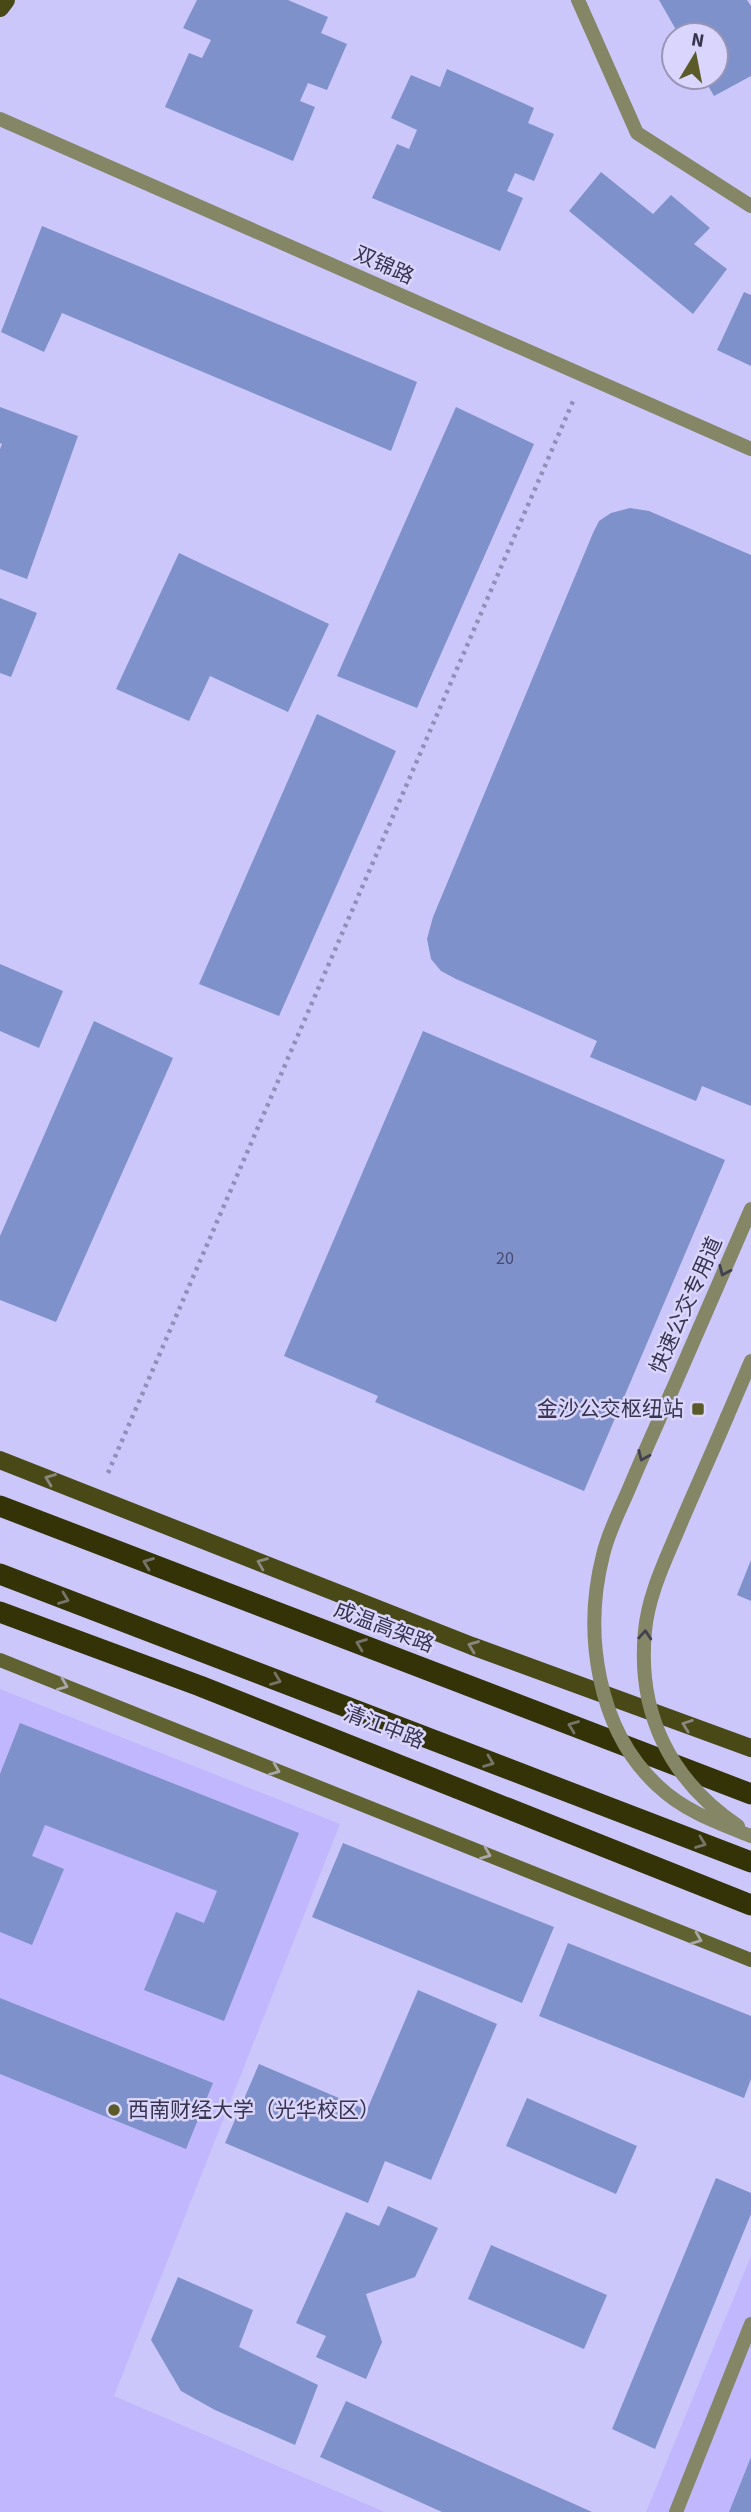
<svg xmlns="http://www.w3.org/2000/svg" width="751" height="2512" viewBox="0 0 751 2512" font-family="'Source Sans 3','Noto Sans SC',sans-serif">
	<rect width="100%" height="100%" fill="#ccc7fa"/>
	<!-- built -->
	<path fill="#c0b7fe" d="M 0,1689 L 340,1824 L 114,2396 L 385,2512 L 0,2512 Z
		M 751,2256 L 751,2512 L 646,2512 Z"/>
	<!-- building -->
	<path fill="#7e91cb" d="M 197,0 L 288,0 L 328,17 L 321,33 L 347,44 L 327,90 L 308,83 L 300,101 L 315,107 L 293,161 L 165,107 L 189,53 L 202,58 L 211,40 L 183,28 Z
		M 659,0 L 747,0 L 751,6 L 751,76 L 714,96 L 703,77 L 716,77 L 716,35 L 679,35 Z
		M 447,69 L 534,108 L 528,123 L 554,134 L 534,181 L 515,173 L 507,191 L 523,198 L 500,251 L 372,198 L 397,144 L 409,149 L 417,130 L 391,118 L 411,75 L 440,87 Z
		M 601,172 L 653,214 L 671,195 L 710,228 L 694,244 L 727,269 L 693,314 L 569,211 Z
		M 42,226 L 417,382 L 391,451 L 62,313 L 44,352 L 1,332 Z
		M 744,292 L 751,295 L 751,366 L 717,350 Z
		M 0,407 L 78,436 L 27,579 L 0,569 L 0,449 L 2,444 L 0,443 Z
		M 456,407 L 534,444 L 417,708 L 337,676 Z
		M 630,508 L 649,511 L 751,555 L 751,1106 L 702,1086 L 696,1101 L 590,1057 L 597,1041 L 456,979 L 441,971 L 431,959 L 427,939 L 433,917 L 593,533 L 599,521 L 611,513 Z
		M 179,553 L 329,624 L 288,712 L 210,676 L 189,721 L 116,689 Z
		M 0,598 L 37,613 L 11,677 L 0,673 Z
		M 317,714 L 396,751 L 279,1016 L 199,984 Z
		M 0,964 L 63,991 L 39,1048 L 0,1031 Z
		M 94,1021 L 173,1058 L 56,1322 L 0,1300 L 0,1236 Z
		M 423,1031 L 725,1160 L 584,1491 L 375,1402 L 378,1396 L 284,1356 Z
		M 751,1560 L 751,1601 L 737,1595 Z
		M 20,1723 L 299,1833 L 224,2021 L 144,1990 L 176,1912 L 204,1923 L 217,1891 L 45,1825 L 32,1856 L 64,1869 L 32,1945 L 0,1932 L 0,1774 Z
		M 343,1843 L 554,1927 L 522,2003 L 312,1917 Z
		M 568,1943 L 751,2016 L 751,2079 L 744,2098 L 539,2016 Z
		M 418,1990 L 497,2024 L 431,2180 L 385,2161 L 368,2203 L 225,2143 L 259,2064 L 367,2110 Z
		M 0,1998 L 213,2083 L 186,2149 L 0,2074 Z
		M 527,2098 L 637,2146 L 616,2194 L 506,2146 Z
		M 716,2178 L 751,2193 L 751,2214 L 655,2449 L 612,2429 Z
		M 388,2206 L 438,2228 L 415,2277 L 366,2294 L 382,2342 L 366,2379 L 316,2357 L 326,2336 L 296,2323 L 346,2212 L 379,2226 Z
		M 491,2245 L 607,2295 L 584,2349 L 468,2299 Z
		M 178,2277 L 253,2310 L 239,2347 L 318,2385 L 295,2445 L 215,2410 L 181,2391 L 151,2340 Z
		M 346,2401 L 592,2512 L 442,2512 L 320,2457 Z
		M 751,2457 L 751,2512 L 729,2512 Z"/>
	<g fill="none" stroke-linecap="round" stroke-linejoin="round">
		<!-- path -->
		<path stroke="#928eb8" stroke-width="4.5" stroke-dasharray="3.5 5" stroke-linecap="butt" d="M 108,1473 L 574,399"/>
		<!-- lane -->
		<path stroke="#848665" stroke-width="14" d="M 578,0 L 637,133 L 751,206
			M 671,1393 L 751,1209
			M 727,1417 L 751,1361
			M 676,2512 L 751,2324"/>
		<!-- street -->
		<path stroke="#848665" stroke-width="14" d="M 0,119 L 751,449"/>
		<!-- secondary -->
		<path stroke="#616231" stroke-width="14" d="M 0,1660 L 751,1960"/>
		<!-- primary -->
		<path stroke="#484917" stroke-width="18" d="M 0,8 L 6,0
			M 0,1460 L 472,1646 L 751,1748"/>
		<!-- highway -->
		<path stroke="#333307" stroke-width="21" d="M 0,1506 L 751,1794
			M 0,1574 L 751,1862
			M 0,1612 L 200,1686 L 751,1905"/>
		<!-- lane-bridge -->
		<path stroke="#848665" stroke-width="14" d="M 671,1393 C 656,1426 642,1458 628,1491 C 619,1512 608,1533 603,1555 C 583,1633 597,1730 658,1786 C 684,1811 718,1823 751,1836
			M 727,1417 C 711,1455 694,1492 678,1530 C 665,1561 648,1596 645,1631 C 637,1713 670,1780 738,1826"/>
	</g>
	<!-- one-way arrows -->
	<defs><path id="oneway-chevron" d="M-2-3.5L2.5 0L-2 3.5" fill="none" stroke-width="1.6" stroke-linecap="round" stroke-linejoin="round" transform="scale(1.75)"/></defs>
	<g stroke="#434051">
		<use href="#oneway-chevron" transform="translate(724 1271) rotate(114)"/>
		<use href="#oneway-chevron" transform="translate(643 1456) rotate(114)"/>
		<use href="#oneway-chevron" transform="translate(645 1635) rotate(-86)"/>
	</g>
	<g stroke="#8a887e">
		<use href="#oneway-chevron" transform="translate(50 1479) rotate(-159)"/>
		<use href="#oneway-chevron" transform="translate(262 1563) rotate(-158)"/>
		<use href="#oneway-chevron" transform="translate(473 1646) rotate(-159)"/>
		<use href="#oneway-chevron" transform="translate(687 1725) rotate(-160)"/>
	</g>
	<g stroke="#767469">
		<use href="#oneway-chevron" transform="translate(148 1563) rotate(-159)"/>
		<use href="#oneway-chevron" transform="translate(64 1599) rotate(21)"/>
		<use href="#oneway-chevron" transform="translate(361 1644) rotate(-159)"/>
		<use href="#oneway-chevron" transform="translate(276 1680) rotate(21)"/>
		<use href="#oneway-chevron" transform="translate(573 1726) rotate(-159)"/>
		<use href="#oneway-chevron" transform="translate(489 1762) rotate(21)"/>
		<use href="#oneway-chevron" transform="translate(701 1843) rotate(21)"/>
	</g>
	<g stroke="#aaa7ab">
		<use href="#oneway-chevron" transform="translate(63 1685) rotate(22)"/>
		<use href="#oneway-chevron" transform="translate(275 1770) rotate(22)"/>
		<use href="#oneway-chevron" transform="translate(486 1854) rotate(22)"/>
		<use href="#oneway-chevron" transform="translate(697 1939) rotate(22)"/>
	</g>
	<!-- markers -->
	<g fill="#5a5b28" stroke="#dad5fd" stroke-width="2.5">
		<rect x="691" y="1402" width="14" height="14" rx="3.5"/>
		<circle cx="114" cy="2110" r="7"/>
	</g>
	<g text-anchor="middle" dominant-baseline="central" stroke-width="5" stroke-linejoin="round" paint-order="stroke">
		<!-- number labels -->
		<g font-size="18" fill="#494b6d">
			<text x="505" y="1258">20</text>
		</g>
		<!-- street labels -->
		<g font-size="21" fill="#37344e" stroke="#dad5fd">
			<text transform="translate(384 265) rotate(24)">双锦路</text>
			<text transform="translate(686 1305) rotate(-66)">快速公交专用道</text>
			<text transform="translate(384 1627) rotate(21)">成温高架路</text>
			<text transform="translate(384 1727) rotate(21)">清江中路</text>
		</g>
		<!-- poi labels -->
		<g font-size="21" fill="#37344e" stroke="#dad5fd" text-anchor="end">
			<text x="684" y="1409">金沙公交枢纽站</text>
			<text x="128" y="2110" text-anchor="start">西南财经大学（光华校区）</text>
		</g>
	</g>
	<!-- north arrow -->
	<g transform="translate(695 56) rotate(10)"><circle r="33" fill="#dad5fd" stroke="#9995b7" stroke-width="2"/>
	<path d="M0-5L12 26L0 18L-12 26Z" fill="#5a5b28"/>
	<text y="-10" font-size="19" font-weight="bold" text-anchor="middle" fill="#37344e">N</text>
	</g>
</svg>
